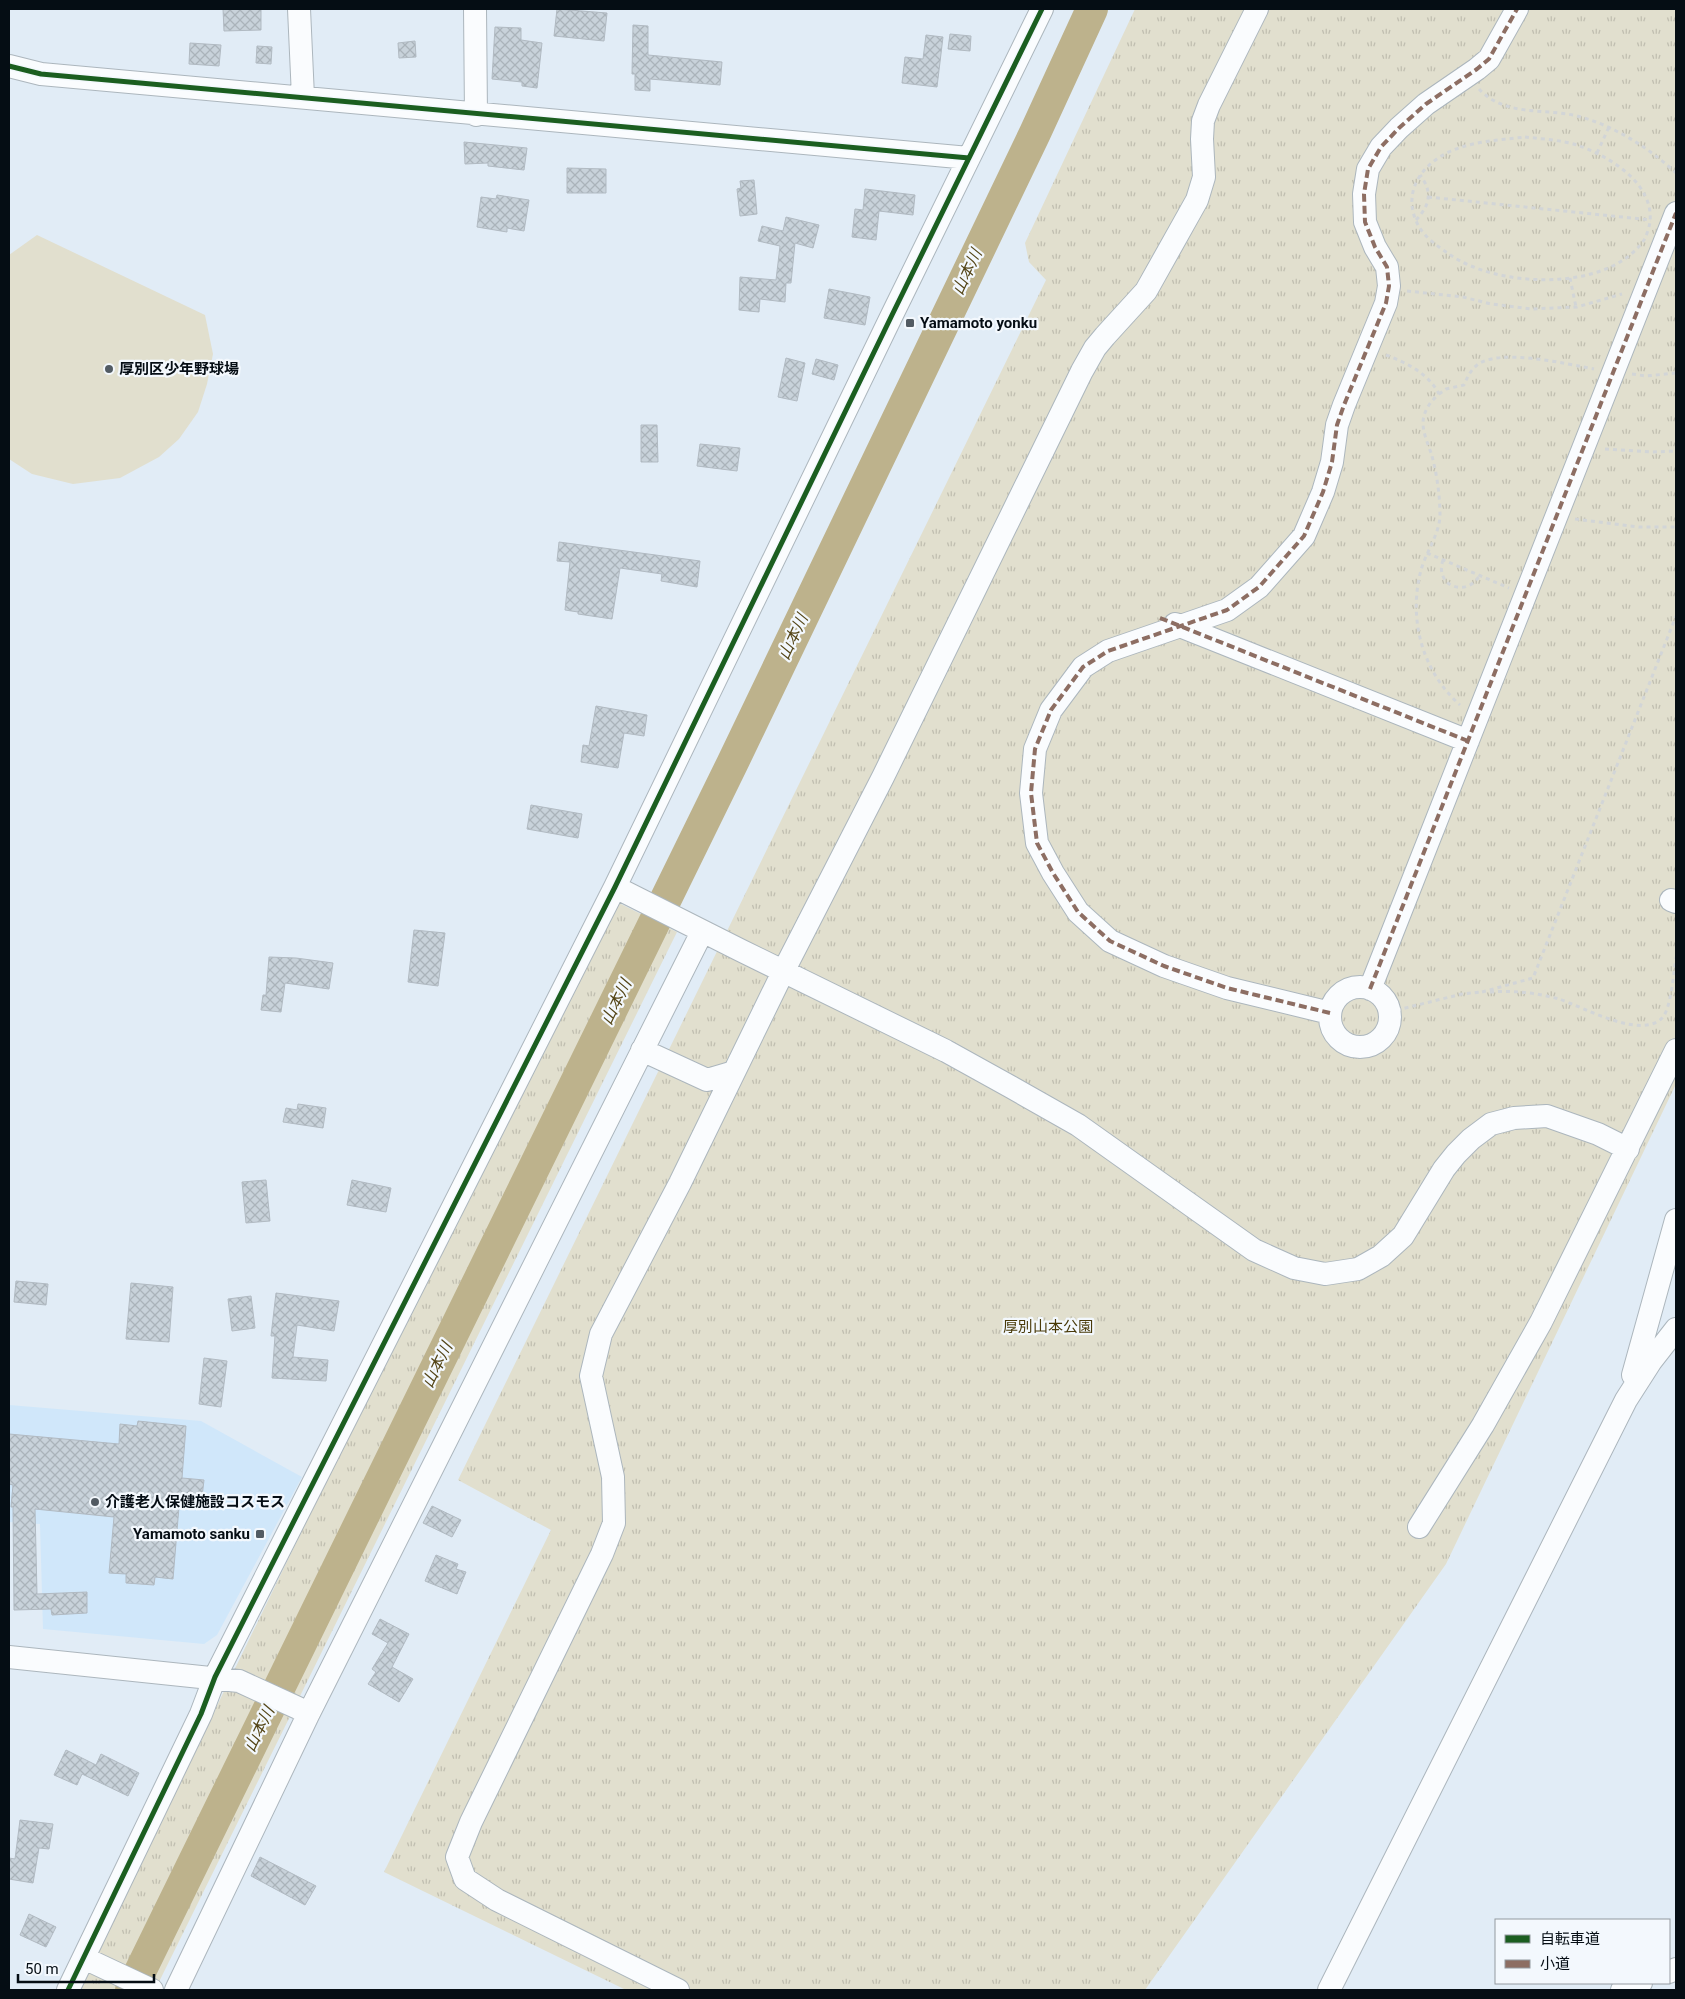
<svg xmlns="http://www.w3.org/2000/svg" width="1685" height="1999" viewBox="0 0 1685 1999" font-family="Roboto,'Noto Sans JP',sans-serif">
	<defs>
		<pattern id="park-tufts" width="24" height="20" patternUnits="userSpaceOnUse" patternTransform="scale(1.25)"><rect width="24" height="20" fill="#e1dfce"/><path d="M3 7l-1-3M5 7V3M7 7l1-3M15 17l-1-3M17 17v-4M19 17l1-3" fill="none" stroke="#c0beb0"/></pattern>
		<pattern id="building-cross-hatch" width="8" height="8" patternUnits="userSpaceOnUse" patternTransform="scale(1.25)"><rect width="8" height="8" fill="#c8d2da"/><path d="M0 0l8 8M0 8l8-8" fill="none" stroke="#aab3ba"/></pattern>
	</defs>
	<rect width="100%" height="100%" fill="#e1ecf6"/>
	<!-- built -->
	<path fill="#d0e7fa" d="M 9,1405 L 201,1421 L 302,1477 L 217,1635 L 204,1644 L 43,1629 L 40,1524 L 9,1522 Z"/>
	<!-- grass -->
	<path fill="#e1dfce" d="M 37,235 L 205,315 L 213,354 L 207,384 L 198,412 L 179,439 L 159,457 L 120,478 L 73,484 L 32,474 L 9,459 L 9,255 Z"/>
	<!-- park -->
	<path fill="url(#park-tufts)" d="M 1135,9 L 1676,9 L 1676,1084 L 1446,1564 L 1145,1990 L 626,1990 L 384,1872 L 551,1530 L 458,1480 L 1046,280 L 1029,262 L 1025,243 Z
		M 609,898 L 677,932 L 155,1990 L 79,1990 Z"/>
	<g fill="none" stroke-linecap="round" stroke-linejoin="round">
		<!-- river -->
		<path stroke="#bdb28c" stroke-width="32" d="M 131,1990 L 732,764 L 1035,133 L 1092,9"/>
	</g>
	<!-- building -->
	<path fill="url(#building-cross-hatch)" stroke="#b1bac2" d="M 223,9 L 261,9 L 261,30 L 224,31 Z
		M 557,9 L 607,13 L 604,41 L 554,36 Z
		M 633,25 L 648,26 L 648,55 L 722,62 L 720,85 L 650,79 L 650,91 L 635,90 L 635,74 L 632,74 Z
		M 495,27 L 521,28 L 521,40 L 542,43 L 537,88 L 522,86 L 522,82 L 492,79 Z
		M 950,34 L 971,36 L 970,51 L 948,49 Z
		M 926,35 L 943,37 L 937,87 L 902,83 L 905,57 L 923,59 Z
		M 415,41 L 416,57 L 399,58 L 398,43 Z
		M 190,43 L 221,45 L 219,66 L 189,64 Z
		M 257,46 L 272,47 L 271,64 L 256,63 Z
		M 464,142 L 527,148 L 524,170 L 488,166 L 488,163 L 465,164 Z
		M 567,168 L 606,169 L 606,193 L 567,193 Z
		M 754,180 L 757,214 L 740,216 L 737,189 L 741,188 L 740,181 Z
		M 865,189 L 915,195 L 913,215 L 879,211 L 876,240 L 852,237 L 855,209 L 863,210 Z
		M 497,195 L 529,200 L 524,231 L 507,228 L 507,232 L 477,227 L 481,197 L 496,199 Z
		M 786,217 L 819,225 L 813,248 L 795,243 L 791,283 L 786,283 L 785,302 L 760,299 L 759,312 L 739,310 L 740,277 L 776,280 L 780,246 L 758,241 L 762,226 L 783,231 Z
		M 829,289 L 870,297 L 865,325 L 824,318 Z
		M 786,358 L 805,363 L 797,401 L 778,397 Z
		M 816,359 L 838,365 L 834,380 L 812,374 Z
		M 641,425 L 657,425 L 658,462 L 641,462 Z
		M 700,444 L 740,448 L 737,471 L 697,466 Z
		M 559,542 L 700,561 L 697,587 L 661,581 L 662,574 L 620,568 L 612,619 L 578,614 L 578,612 L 565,610 L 570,562 L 557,561 Z
		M 596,706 L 647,715 L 644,736 L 624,733 L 618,768 L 581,762 L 583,745 L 589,746 Z
		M 531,805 L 582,814 L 578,838 L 527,829 Z
		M 414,930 L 445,933 L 438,986 L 408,982 Z
		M 269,957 L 296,958 L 333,963 L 329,989 L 285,983 L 281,1012 L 261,1010 L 263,995 L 266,995 Z
		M 298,1104 L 326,1108 L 323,1128 L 283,1122 L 286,1108 L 297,1110 Z
		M 266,1180 L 270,1221 L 246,1223 L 242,1182 Z
		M 352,1180 L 391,1188 L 386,1212 L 347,1205 Z
		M 16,1281 L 48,1284 L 46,1305 L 14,1302 Z
		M 131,1283 L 173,1287 L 169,1342 L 126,1339 Z
		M 276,1293 L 339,1301 L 334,1331 L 297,1325 L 293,1357 L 328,1360 L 326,1381 L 272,1378 L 275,1336 L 271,1336 Z
		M 251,1296 L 255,1328 L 232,1331 L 228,1299 Z
		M 204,1358 L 227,1361 L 221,1407 L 199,1404 Z
		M 138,1421 L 186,1426 L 182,1478 L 204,1480 L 202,1497 L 180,1495 L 173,1579 L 155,1577 L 154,1585 L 126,1583 L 126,1574 L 109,1573 L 114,1517 L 35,1509 L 37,1594 L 87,1592 L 87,1613 L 52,1615 L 51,1609 L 14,1610 L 13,1507 L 11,1507 L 13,1485 L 9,1484 L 9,1434 L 119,1444 L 120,1424 L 137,1426 Z
		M 432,1506 L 461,1520 L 452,1537 L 423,1523 Z
		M 436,1555 L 458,1564 L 456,1569 L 466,1572 L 457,1594 L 425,1581 Z
		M 380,1619 L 409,1634 L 392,1667 L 413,1679 L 399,1702 L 368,1684 L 376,1672 L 372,1669 L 388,1643 L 372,1634 Z
		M 66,1750 L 96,1765 L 101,1754 L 139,1773 L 128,1796 L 82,1774 L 77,1785 L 54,1775 Z
		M 20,1820 L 53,1824 L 49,1849 L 39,1848 L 33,1883 L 9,1879 L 9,1858 L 15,1859 Z
		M 260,1857 L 316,1886 L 305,1905 L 251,1876 Z
		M 29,1914 L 56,1927 L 46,1947 L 20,1935 Z"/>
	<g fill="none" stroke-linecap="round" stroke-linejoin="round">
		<!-- minor casing -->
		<g stroke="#acb6bd" stroke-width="24">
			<path id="minor" d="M 299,9 L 303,97
				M 475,9 L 476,115
				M 9,66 L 41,74 L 969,158
				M 1175,624 L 1468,741
				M 615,887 L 740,950 L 946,1051 L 1011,1087 L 1078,1125 L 1254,1250 L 1294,1268 L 1325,1274 L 1358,1269 L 1381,1256 L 1403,1236 L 1444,1169 L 1456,1154 L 1471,1139 L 1491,1124 L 1514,1118 L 1547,1116 L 1598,1134 L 1628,1149
				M 1671,900 L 1676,902
				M1330 1017a30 30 0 1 1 60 0a30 30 0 1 1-60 0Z
				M 1370,989 L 1676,213
				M 1330,1013 L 1227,988 L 1164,966 L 1110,941 L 1078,912 L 1053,873 L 1037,843 L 1031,793 L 1035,749 L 1051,710 L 1083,667 L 1108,651 L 1227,610 L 1259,587 L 1304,536 L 1323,492 L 1332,462 L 1337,425 L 1344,405 L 1386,303 L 1389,286 L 1387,267 L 1375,247 L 1365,222 L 1364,194 L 1368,169 L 1381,147 L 1399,128 L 1426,104 L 1477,69 L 1489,59 L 1517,9
				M 642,1050 L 707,1080 L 734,1072
				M 1633,1375 L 1676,1220
				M 1419,1527 L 1483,1425 L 1541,1322 L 1676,1050
				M 9,1657 L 239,1681 L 298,1708 L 308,1715
				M 84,1958 L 152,1990
				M 1669,1972 L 1676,1969
				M 68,1990 L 201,1714 L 215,1677 L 615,887 L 892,315 L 1042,9
				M 176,1990 L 308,1715 L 702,932
				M 678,1990 L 497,1900 L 465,1879 L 457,1857 L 471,1822 L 602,1554 L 614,1523 L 613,1477 L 591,1376 L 601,1334 L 680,1183 L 783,972 L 883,777 L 1082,371 L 1095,348 L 1105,336 L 1146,291 L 1197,200 L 1204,177 L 1202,139 L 1203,121 L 1209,105 L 1257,9
				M 1329,1990 L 1626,1400 L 1651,1361 L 1676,1329
				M 1622,1990 L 1641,1983"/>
		</g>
		<!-- path -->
		<path stroke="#d2d5d7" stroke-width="3" stroke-dasharray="4 4" stroke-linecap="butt" d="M 1479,89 C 1506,118 1546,107 1581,117 C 1616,127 1649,148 1676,173
			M 1525,137 C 1542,139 1561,140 1577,145 C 1609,156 1654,183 1650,222 C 1649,227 1647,235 1644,240 C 1608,293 1496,288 1449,254 C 1437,246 1423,236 1417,223 C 1402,191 1422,164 1451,151 C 1474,141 1500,140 1525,137 Z
			M 1597,153 L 1609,127
			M 1428,197 L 1651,220
			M 1416,220 C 1430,205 1433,192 1420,175
			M 1570,278 L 1576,307
			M 1407,291 L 1463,297 L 1491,304 L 1531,309 L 1577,307 L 1622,294
			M 1386,355 C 1407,363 1428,373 1439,394 C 1431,401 1423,411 1423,423 C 1423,434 1429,446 1432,456 C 1437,475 1440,496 1440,516 C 1439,535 1426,552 1421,570 C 1408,619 1422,671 1460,705
			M 1632,374 L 1646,376 L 1676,373
			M 1439,394 L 1446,389 L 1464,385 C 1467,378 1470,371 1476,366 C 1496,347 1567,364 1594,369
			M 1605,449 L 1652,452 L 1676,451
			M 1575,519 L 1639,527 L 1676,527
			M 1427,553 L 1509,588
			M 1443,560 C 1434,585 1466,599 1480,575
			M 1482,992 L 1533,978 L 1676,616
			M 1490,992 C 1513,990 1537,993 1559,999 C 1584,1007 1642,1041 1663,1017 C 1671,1007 1674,971 1676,957
			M 1389,1012 L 1462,994 L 1481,992"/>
		<!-- minor -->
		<use href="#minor" stroke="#fafcfe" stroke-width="22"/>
		<!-- quiet -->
		<path stroke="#8d6e63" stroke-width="4" stroke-dasharray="8 4" stroke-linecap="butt" d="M 1160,618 L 1468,741
			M 1370,989 L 1676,213
			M 1330,1013 L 1227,988 L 1164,966 L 1110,941 L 1078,912 L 1053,873 L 1037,843 L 1031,793 L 1035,749 L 1051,710 L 1083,667 L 1108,651 L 1227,610 L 1259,587 L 1304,536 L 1323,492 L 1332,462 L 1337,425 L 1344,405 L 1386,303 L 1389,286 L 1387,267 L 1375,247 L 1365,222 L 1364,194 L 1368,169 L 1381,147 L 1399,128 L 1426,104 L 1477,69 L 1489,59 L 1517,9"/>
		<!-- cycleway casing -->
		<g stroke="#f3f8fd" stroke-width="8">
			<path id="cycleway" d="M 9,66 L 41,74 L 969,158
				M 68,1990 L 201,1714 L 215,1677 L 615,887 L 892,315 L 1042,9"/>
		</g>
		<!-- cycleway -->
		<use href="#cycleway" stroke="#1b5e20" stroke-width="5"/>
	</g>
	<!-- markers -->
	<g fill="#525b63" stroke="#f3f8fd" stroke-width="2">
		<rect x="905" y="318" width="10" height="10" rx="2.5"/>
		<circle cx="109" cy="369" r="5"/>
		<circle cx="95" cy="1502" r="5"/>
		<rect x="255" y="1529" width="10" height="10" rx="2.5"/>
	</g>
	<g text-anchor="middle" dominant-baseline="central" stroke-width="4.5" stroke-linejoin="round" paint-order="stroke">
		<!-- poi labels -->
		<g font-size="15" font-weight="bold" fill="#050d14" stroke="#f3f8fd" text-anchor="start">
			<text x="920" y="323">Yamamoto yonku</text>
			<text x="119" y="369">厚別区少年野球場</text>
			<text x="105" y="1502">介護老人保健施設コスモス</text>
			<text x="250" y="1534" text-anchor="end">Yamamoto sanku</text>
		</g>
		<!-- park labels -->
		<g font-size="15" fill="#493a09" stroke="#f3f8fd">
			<text x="1048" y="1327">厚別山本公園</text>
		</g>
		<!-- water labels -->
		<g font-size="16" font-style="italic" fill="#544517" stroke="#f3f8fd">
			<text transform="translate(967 272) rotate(-65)">山本川</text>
			<text transform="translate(793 637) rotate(-65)">山本川</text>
			<text transform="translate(616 1002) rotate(-64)">山本川</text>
			<text transform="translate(437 1365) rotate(-64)">山本川</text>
			<text transform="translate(259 1729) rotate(-64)">山本川</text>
		</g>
	</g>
	<!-- border -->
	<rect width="1685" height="1999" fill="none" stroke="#050d14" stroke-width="20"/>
	<!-- legend -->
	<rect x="1495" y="1919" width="175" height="65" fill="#f3f8fd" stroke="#949aa0"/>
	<rect x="1505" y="1935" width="25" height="8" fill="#1b5e20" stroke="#949aa0"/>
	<text x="1540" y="1944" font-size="15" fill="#050d14">自転車道</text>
	<rect x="1505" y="1960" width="25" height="8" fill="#8d6e63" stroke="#949aa0"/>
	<text x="1540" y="1969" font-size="15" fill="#050d14">小道</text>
	<!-- scale -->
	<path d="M18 1974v8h136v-8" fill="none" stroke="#050d14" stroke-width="2.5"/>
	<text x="25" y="1974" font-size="15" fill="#050d14" stroke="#f3f8fd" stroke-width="4" paint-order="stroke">50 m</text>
</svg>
